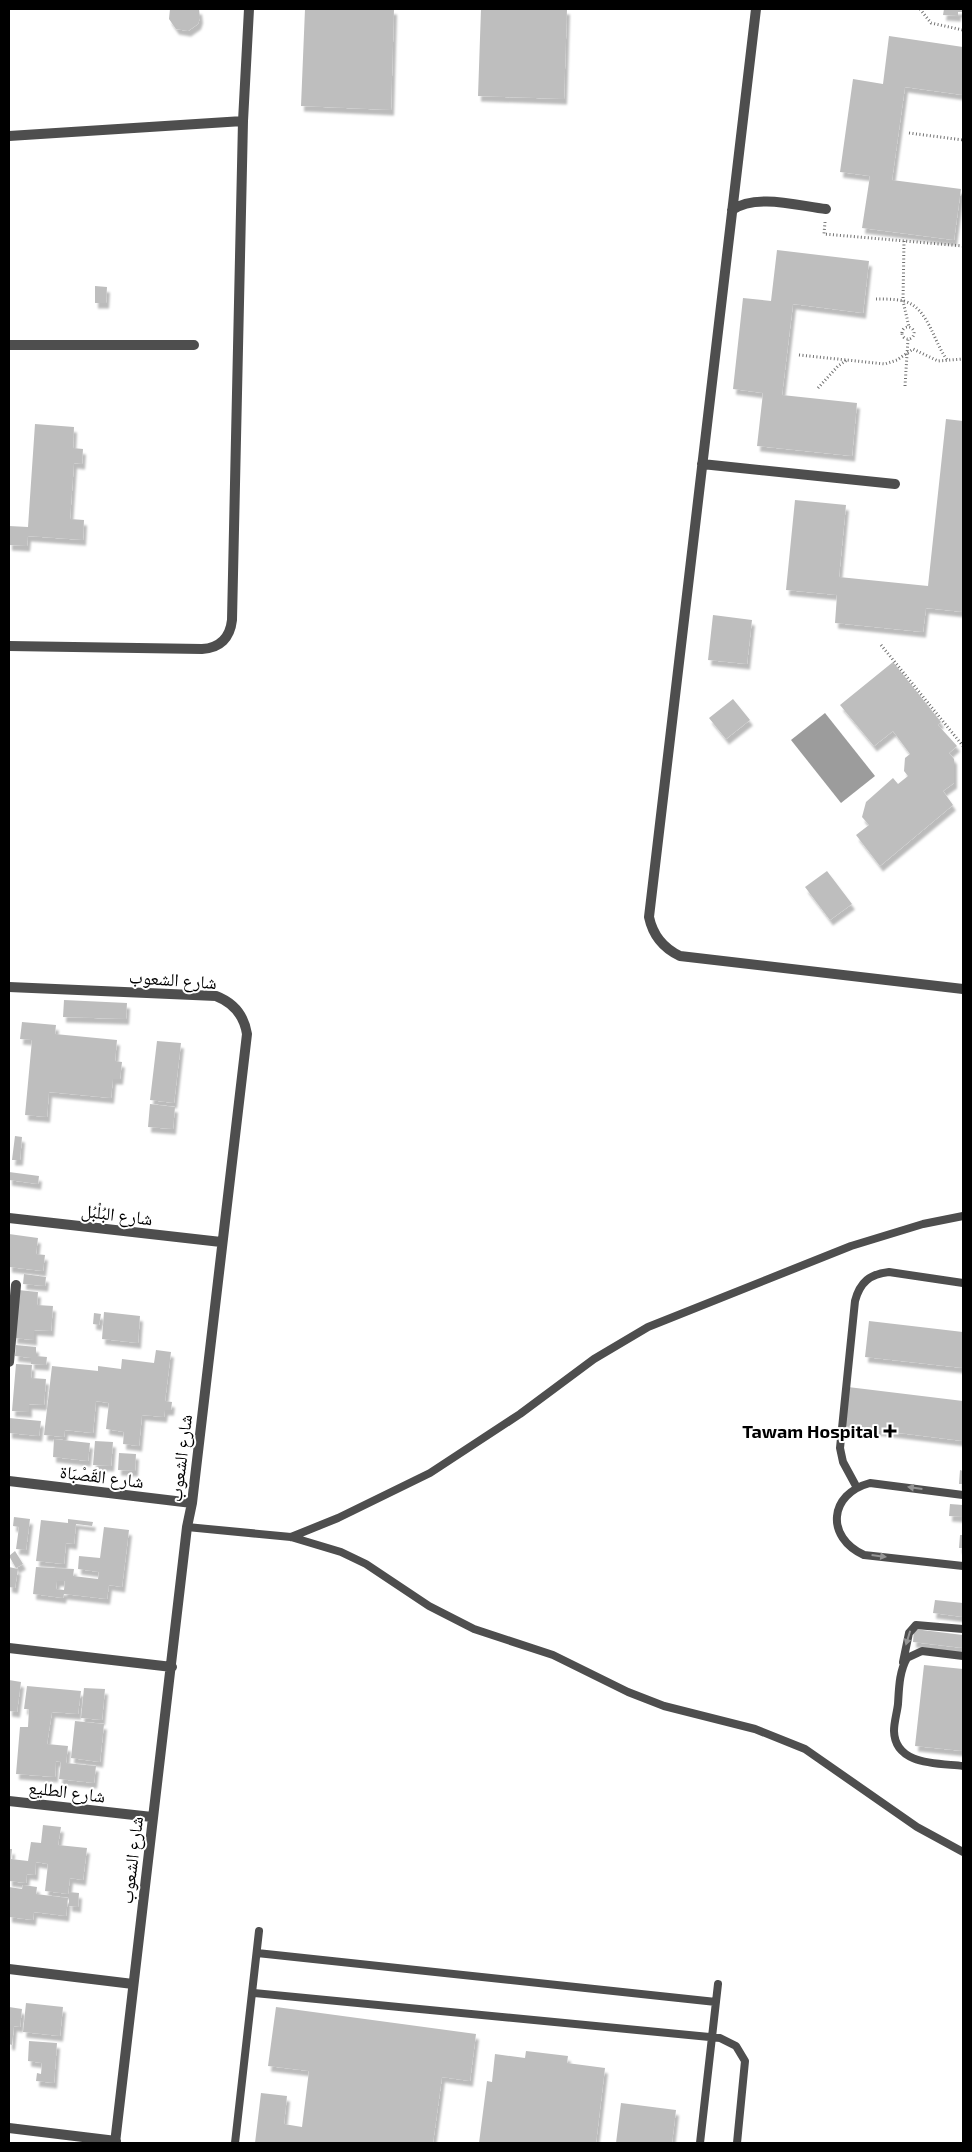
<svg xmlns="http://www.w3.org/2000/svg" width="972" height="2152" viewBox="0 0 972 2152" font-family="'Exo 2','Noto Naskh Arabic',sans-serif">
	<defs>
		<filter id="shadow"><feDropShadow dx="3" dy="5.5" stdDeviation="1" flood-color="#0004"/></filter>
	</defs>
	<rect width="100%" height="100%" fill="#fff"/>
	<!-- water -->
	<path fill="#9c9c9c" d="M 825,713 L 875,776 L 841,803 L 791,740 Z"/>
	<!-- building -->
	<path fill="#bebebe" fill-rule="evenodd" filter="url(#shadow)" d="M 170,9 L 199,9 L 200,18 L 198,24 L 188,31 L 176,29 L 169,19 Z
		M 305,9 L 394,9 L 391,110 L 301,106 Z
		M 481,9 L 567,9 L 564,99 L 478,96 Z
		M 944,9 L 963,9 L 963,12 L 958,12 L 958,16 L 943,15 Z
		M 889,36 L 963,47 L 963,95 L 905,87 L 892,180 L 961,189 L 954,240 L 862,228 L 870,176 L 840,172 L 853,79 L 883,84 Z
		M 777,250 L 869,261 L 863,313 L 793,304 L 782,395 L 857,403 L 852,456 L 757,446 L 763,393 L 733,389 L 743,298 L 771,301 Z
		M 95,286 L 107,287 L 106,303 L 95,303 Z
		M 946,419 L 963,421 L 963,612 L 926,608 L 923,632 L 835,623 L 837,595 L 786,590 L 795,500 L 846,505 L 839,577 L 928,586 Z
		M 35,424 L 74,427 L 73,448 L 83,449 L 82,464 L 74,463 L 70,519 L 84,520 L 83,540 L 28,536 L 27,546 L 9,545 L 9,526 L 28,527 Z
		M 713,615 L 752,620 L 747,664 L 708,660 Z
		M 893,662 L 941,722 L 938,725 L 957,746 L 949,753 L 954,759 L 954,783 L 943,791 L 953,805 L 880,866 L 856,835 L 869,825 L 862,817 L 866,802 L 893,778 L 898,784 L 908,776 L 904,771 L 905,758 L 910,754 L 893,731 L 874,746 L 840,705 Z
		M 733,699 L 750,720 L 726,739 L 709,718 Z
		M 827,871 L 852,904 L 830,920 L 805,887 Z
		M 64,1000 L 127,1003 L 126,1019 L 63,1017 Z
		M 22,1022 L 56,1025 L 55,1034 L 117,1040 L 115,1061 L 122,1062 L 120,1079 L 113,1079 L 111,1098 L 49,1092 L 47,1117 L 25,1115 L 32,1040 L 20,1039 Z
		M 157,1041 L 181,1043 L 174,1103 L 150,1100 Z
		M 150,1104 L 175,1107 L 173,1129 L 148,1127 Z
		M 15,1136 L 22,1137 L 20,1160 L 12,1160 Z
		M 9,1172 L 39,1176 L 38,1184 L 9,1180 Z
		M 9,1234 L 38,1238 L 36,1254 L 45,1255 L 43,1271 L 9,1267 Z
		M 24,1274 L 46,1277 L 45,1286 L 23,1284 Z
		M 18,1290 L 38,1292 L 37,1305 L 53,1306 L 51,1331 L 34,1330 L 34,1340 L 14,1338 Z
		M 104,1312 L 140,1316 L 138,1343 L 102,1339 Z
		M 94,1313 L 101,1314 L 99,1325 L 93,1324 Z
		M 869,1321 L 963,1332 L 963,1368 L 865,1357 Z
		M 16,1345 L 36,1347 L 36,1356 L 47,1357 L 46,1365 L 31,1364 L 31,1358 L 15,1356 Z
		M 156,1350 L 171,1352 L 165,1401 L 172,1402 L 171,1410 L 165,1410 L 164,1417 L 142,1415 L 139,1446 L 123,1444 L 124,1432 L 106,1429 L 109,1403 L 96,1401 L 93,1433 L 65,1430 L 64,1437 L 44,1435 L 52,1366 L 98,1371 L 98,1366 L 121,1369 L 122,1359 L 154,1363 Z
		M 16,1364 L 32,1365 L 31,1378 L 46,1379 L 44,1405 L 29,1404 L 29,1412 L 12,1411 Z
		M 848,1387 L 963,1401 L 963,1441 L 843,1426 Z
		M 9,1418 L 41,1421 L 39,1436 L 9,1433 Z
		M 54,1439 L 90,1443 L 88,1461 L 53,1457 Z
		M 95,1441 L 113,1442 L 111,1466 L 93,1465 Z
		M 119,1453 L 136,1454 L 135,1471 L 118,1470 Z
		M 960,1470 L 963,1471 L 963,1484 L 959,1484 Z
		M 950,1504 L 963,1505 L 963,1517 L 949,1516 Z
		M 14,1517 L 30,1519 L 26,1550 L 16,1549 L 19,1527 L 13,1526 Z
		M 68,1519 L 93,1522 L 92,1526 L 76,1524 L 74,1544 L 66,1543 L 64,1564 L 36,1561 L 41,1520 L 68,1523 Z
		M 104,1527 L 129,1530 L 122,1587 L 109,1585 L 107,1599 L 64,1594 L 63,1598 L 33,1594 L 36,1567 L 74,1569 L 73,1576 L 98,1579 L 99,1572 L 78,1569 L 79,1556 L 100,1558 ZM 57,1581 L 65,1581 L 64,1590 L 56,1589 Z
		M 960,1535 L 963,1535 L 963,1548 L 959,1548 Z
		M 15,1551 L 23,1564 L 16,1568 L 9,1556 Z
		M 9,1567 L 18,1569 L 15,1588 L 9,1587 Z
		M 935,1600 L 963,1603 L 963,1617 L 933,1613 Z
		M 914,1629 L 963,1635 L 963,1648 L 913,1642 Z
		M 924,1665 L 963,1669 L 963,1751 L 915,1746 Z
		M 9,1680 L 21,1682 L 17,1712 L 9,1711 Z
		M 27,1686 L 81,1691 L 78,1714 L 52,1712 L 47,1744 L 68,1746 L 66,1763 L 96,1766 L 94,1783 L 59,1779 L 61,1762 L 56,1761 L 55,1777 L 16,1774 L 20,1727 L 28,1727 L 29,1709 L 24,1709 Z
		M 84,1688 L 105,1689 L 102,1720 L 81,1718 Z
		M 75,1721 L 104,1724 L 100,1762 L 71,1758 Z
		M 43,1825 L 61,1827 L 58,1845 L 87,1848 L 83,1880 L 70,1878 L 68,1894 L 45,1891 L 48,1864 L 36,1862 L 35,1875 L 27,1874 L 26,1883 L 9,1881 L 9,1849 L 12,1849 L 11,1859 L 28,1861 L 31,1842 L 41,1843 Z
		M 23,1885 L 37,1887 L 36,1894 L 68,1898 L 66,1916 L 34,1912 L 33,1920 L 9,1917 L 9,1887 L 22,1889 Z
		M 69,1892 L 79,1893 L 78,1907 L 69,1906 Z
		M 26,2003 L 63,2007 L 60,2036 L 23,2032 Z
		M 9,2007 L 22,2009 L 20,2027 L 14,2026 L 12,2045 L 9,2044 Z
		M 276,2007 L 476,2034 L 470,2081 L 442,2077 L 433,2143 L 255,2143 L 261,2093 L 287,2096 L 284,2124 L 302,2127 L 309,2071 L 268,2066 Z
		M 29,2041 L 57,2043 L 54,2083 L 36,2081 L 37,2073 L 41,2074 L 42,2063 L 28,2061 Z
		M 526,2051 L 568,2056 L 567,2063 L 605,2068 L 596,2143 L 479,2143 L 487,2081 L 492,2082 L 495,2054 L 525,2058 Z
		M 621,2103 L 676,2110 L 672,2143 L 616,2143 Z"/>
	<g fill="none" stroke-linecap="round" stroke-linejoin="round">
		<!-- path -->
		<path stroke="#707070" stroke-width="3" stroke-dasharray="1 2.5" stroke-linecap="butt" d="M 920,9 L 931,23 L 963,30
			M 909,133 L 963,140
			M 825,222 L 824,234 L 963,246
			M 904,241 L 903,301 L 909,327
			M 876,299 C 885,299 896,299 904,301 C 929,308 933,342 948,361
			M902 333a6 6 0 1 1 12 0a6 6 0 1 1-12 0Z
			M 799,355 L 885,364 L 897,360 L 913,349 L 938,361 L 963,359
			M 905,386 L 908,339
			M 818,388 L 838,366 L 847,360
			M 881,645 L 963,746"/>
		<!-- service -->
		<path stroke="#4e4e4e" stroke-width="8" d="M 856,1486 L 843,1462 L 840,1448 L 855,1301 C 860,1282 870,1274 889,1272 L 963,1283
			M 963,1495 L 870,1483 C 829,1494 825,1537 864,1555 L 963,1566
			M 187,1527 L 291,1537 L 341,1552 L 366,1564 L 429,1606 L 474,1629 L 553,1655 L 628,1692 L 664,1706 L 755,1729 L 805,1749 L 917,1827 L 963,1852
			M 291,1537 L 338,1518 L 430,1473 L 520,1414 L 594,1359 L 648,1327 L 851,1246 L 923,1224 L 963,1216
			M 963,1656 L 922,1651 L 907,1658 C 899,1672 899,1689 898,1704 C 897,1713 894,1722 894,1731 C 895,1766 939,1763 963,1766
			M 903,1662 L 909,1633 L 916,1625 L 963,1629
			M 257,1953 L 716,2002
			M 253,1993 L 720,2038 L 736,2046 L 745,2061 L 737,2143
			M 235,2143 L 259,1931
			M 700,2143 L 718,1984"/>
		<!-- minor -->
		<path stroke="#4e4e4e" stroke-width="10" d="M 756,9 L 649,917 C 653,936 663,948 680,956 L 963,989
			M 9,136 L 243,121
			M 732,210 C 756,193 799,206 826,209
			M 9,345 L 194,345
			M 702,464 L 895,484
			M 9,646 L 202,649 C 220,648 230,638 232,620 L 243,121 L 249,9
			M 9,987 L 216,996 C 234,1003 244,1015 247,1034 L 192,1503 L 187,1527 L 115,2143
			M 9,1218 L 221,1242
			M 9,1362 L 16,1285
			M 9,1481 L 192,1503
			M 9,1648 L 172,1667
			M 9,1801 L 152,1817
			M 9,1969 L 133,1984
			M 9,2128 L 116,2141"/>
	</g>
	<!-- one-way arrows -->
	<defs><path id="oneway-solid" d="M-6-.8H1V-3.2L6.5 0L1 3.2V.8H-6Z" transform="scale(1.25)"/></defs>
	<g fill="#959595">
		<use href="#oneway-solid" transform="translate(915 1488) rotate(-172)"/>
		<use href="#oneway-solid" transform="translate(879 1556) rotate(7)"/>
		<use href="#oneway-solid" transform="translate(908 1638) rotate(107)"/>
	</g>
	<!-- markers -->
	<path fill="#000" stroke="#fff" stroke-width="2" d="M887.5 1423.5h5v5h5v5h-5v5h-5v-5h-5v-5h5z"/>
	<g text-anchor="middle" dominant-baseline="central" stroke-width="4" stroke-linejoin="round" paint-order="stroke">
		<!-- street labels -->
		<g font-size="18" fill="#000" stroke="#fff">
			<text transform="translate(173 979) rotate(4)">شارع الشعوب</text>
			<text transform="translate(117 1214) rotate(7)">شارع البُلْبُل</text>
			<text transform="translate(180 1458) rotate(-83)">شارع الشعوب</text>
			<text transform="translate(102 1476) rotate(7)">شارع القَصْبَاة</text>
			<text transform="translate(67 1791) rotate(7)">شارع الطليع</text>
			<text transform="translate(131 1860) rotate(-83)">شارع الشعوب</text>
		</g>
		<!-- poi labels -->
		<g font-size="18" font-weight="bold" fill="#000" stroke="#fff" text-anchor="end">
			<text x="879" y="1431">Tawam Hospital</text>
		</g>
	</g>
	<!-- border -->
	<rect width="972" height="2152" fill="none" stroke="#000000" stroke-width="20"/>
</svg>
